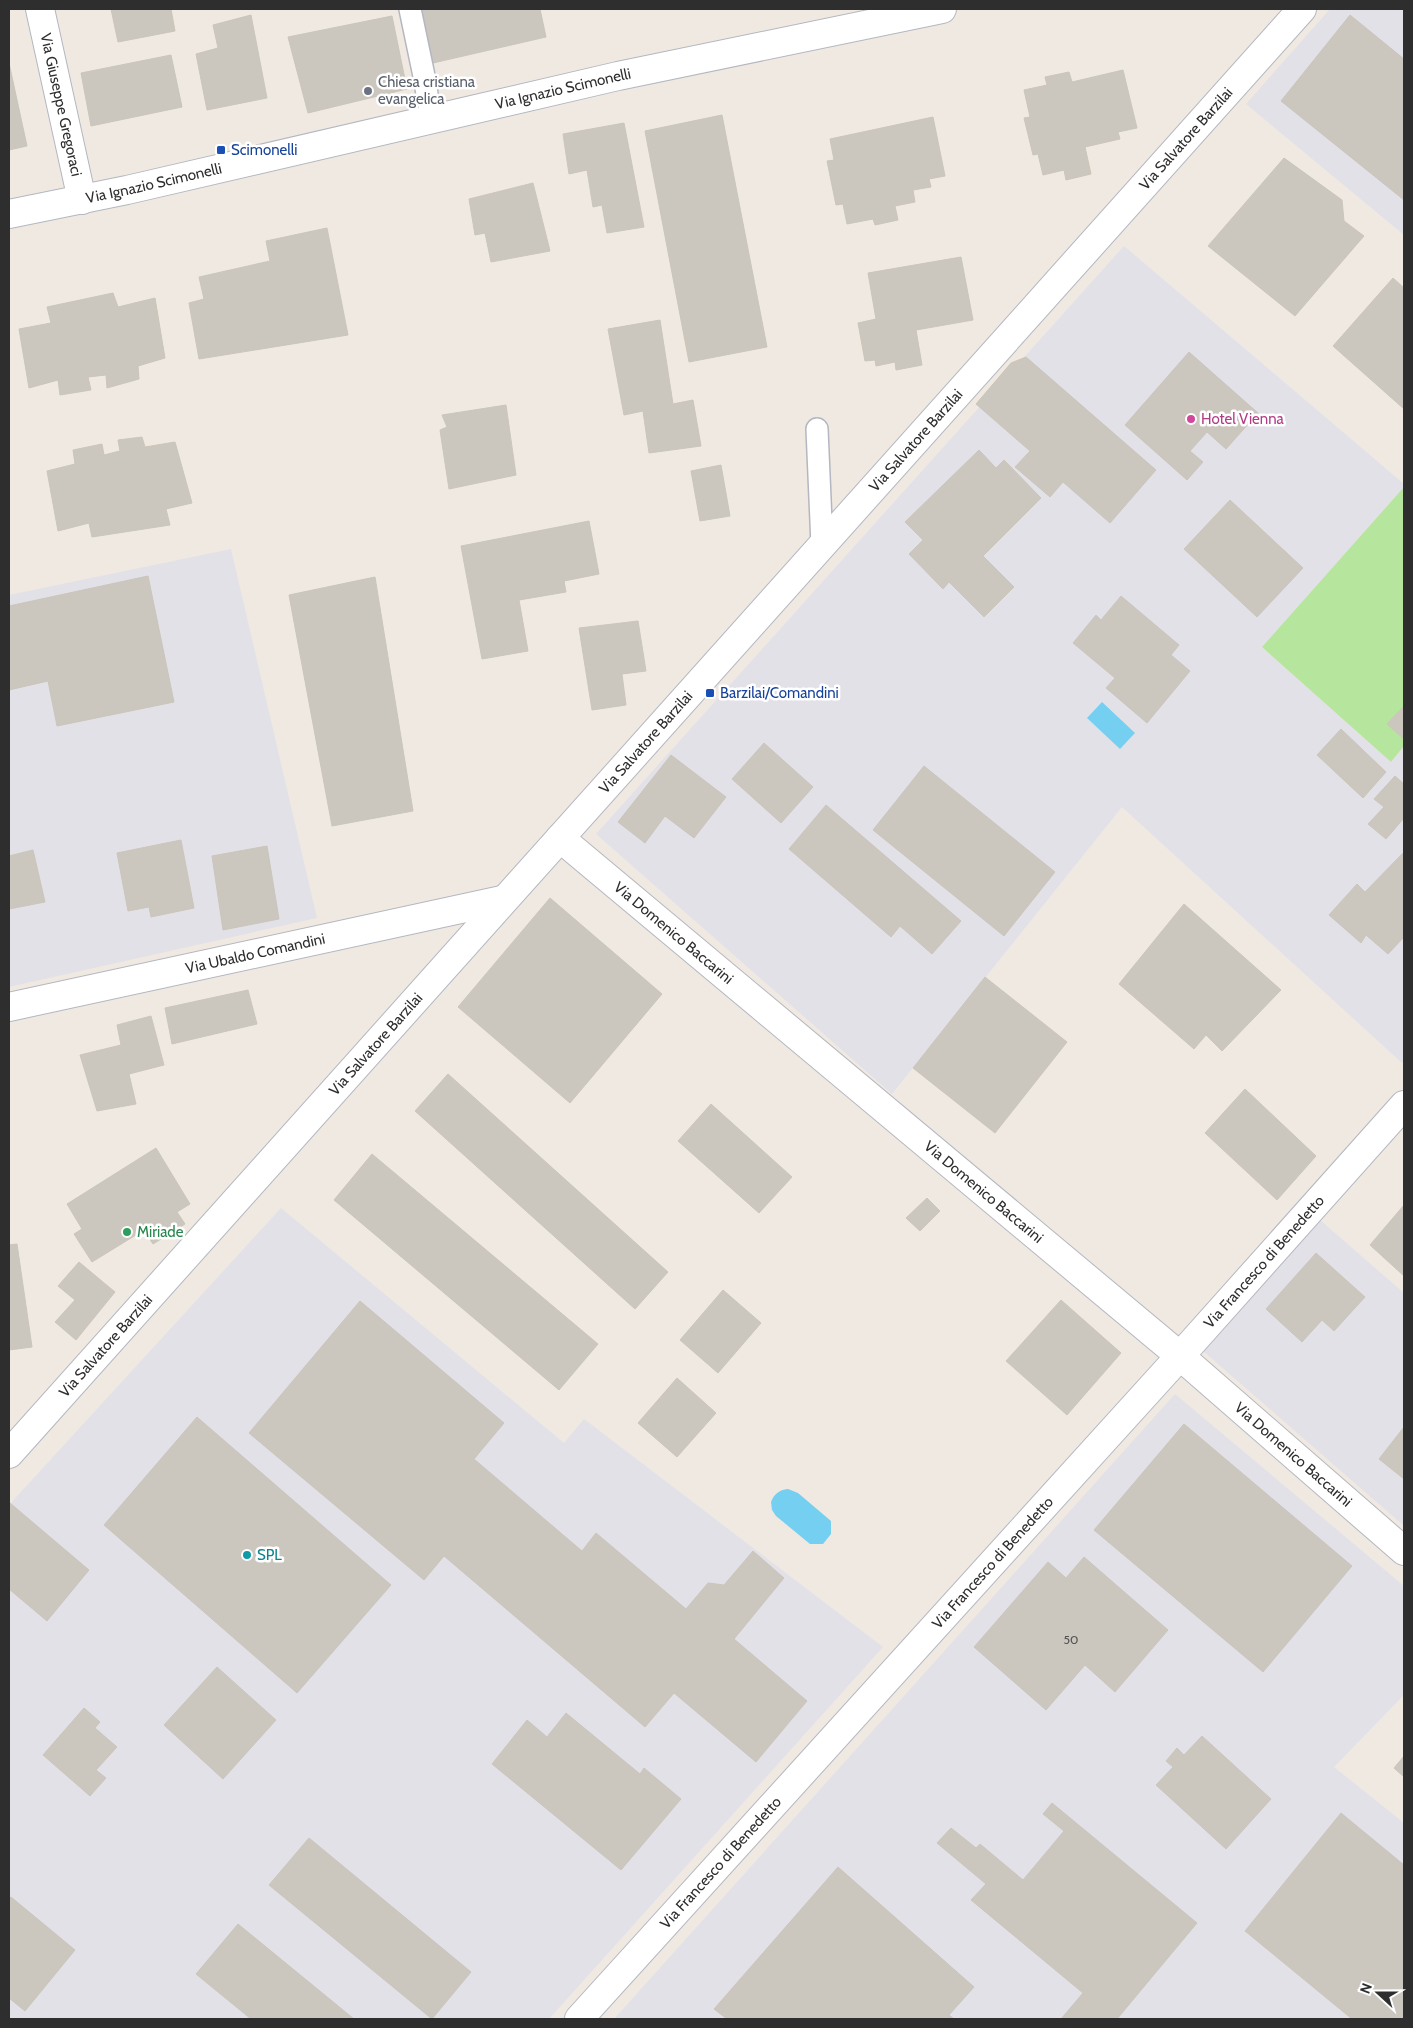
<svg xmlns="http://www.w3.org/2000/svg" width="1413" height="2028" viewBox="0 0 1413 2028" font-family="Cabin,sans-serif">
	<rect width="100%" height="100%" fill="#efe9e1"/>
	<!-- industrial -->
	<path fill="#e3e1e8" d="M 1330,9 L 1404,9 L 1404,235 L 1246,104 Z
		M 1124,246 L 1404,484 L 1404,487 L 1262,647 L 1391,762 L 1404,746 L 1404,1060 L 1402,1063 L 1122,807 L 892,1094 L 596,834 Z
		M 231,549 L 317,918 L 9,987 L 9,595 Z
		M 281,1208 L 564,1443 L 584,1419 L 883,1647 L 549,2019 L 9,2019 L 9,1505 Z
		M 1320,1220 L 1404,1293 L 1404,1526 L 1203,1351 Z
		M 1175,1394 L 1404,1586 L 1404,1695 L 1334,1767 L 1404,1823 L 1404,2019 L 614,2019 Z"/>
	<!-- green -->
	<path fill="#b6e59e" d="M 1404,487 L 1404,706 L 1388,724 L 1404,738 L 1404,746 L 1391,762 L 1262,647 Z"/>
	<!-- water -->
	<path fill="#75cff0" d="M 1102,702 L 1135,733 L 1120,749 L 1087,718 Z
		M 788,1489 L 798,1493 L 831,1521 L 831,1534 L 823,1544 L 810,1544 L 776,1516 L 772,1510 L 771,1502 C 774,1494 779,1490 788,1489 Z"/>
	<!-- building -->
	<path fill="#cbc7bf" stroke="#cbc5ba" d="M 111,9 L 171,9 L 175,31 L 118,42 Z
		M 421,9 L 540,9 L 546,37 L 433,63 Z
		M 251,15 L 267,98 L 207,110 L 196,54 L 218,48 L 213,25 Z
		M 1350,15 L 1404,59 L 1404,200 L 1281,101 Z
		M 392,16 L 407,89 L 308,113 L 288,37 Z
		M 171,55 L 182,107 L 91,126 L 81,73 Z
		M 9,63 L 27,146 L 9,150 Z
		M 1123,70 L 1137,128 L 1118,132 L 1120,139 L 1085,147 L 1091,174 L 1066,180 L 1064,170 L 1043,175 L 1038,154 L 1033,155 L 1024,118 L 1030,117 L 1024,90 L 1047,85 L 1045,77 L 1069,72 L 1072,82 Z
		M 722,115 L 767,347 L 689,362 L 645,131 Z
		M 933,117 L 945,176 L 929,179 L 931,187 L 913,190 L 915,202 L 895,206 L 898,220 L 875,225 L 873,219 L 847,224 L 843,204 L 836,205 L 827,161 L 834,160 L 830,139 Z
		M 624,123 L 644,227 L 607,233 L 602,205 L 593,207 L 587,170 L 569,174 L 563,134 Z
		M 1284,158 L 1342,200 L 1344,221 L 1364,236 L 1295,316 L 1208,246 Z
		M 533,183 L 550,251 L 491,262 L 485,233 L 475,235 L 469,199 Z
		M 327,228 L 348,335 L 199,359 L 189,303 L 204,299 L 199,277 L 270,261 L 266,241 Z
		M 961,257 L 973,320 L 916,330 L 922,365 L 896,370 L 895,362 L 876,366 L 875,360 L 865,361 L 858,323 L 876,319 L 868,273 Z
		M 1393,278 L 1404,288 L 1404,409 L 1333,346 Z
		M 113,293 L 118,307 L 155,298 L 165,358 L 138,366 L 139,379 L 107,388 L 106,375 L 88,377 L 91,390 L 60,395 L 58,380 L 29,388 L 19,329 L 51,323 L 47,307 Z
		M 660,320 L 673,404 L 693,400 L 701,446 L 649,453 L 643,411 L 624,415 L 608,329 Z
		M 1189,352 L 1258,413 L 1226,449 L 1207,432 L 1190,451 L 1203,462 L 1187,480 L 1125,425 Z
		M 1026,357 L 1156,470 L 1110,523 L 1063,482 L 1050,497 L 1015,467 L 1030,451 L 976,404 L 1011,363 Z
		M 506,405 L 516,475 L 449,489 L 440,430 L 447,427 L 442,415 Z
		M 142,437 L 145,447 L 175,442 L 192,503 L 166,509 L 170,525 L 92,537 L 89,523 L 58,531 L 47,471 L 75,464 L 73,450 L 102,444 L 104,455 L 120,451 L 118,440 Z
		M 979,450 L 996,468 L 1004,460 L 1041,498 L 983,556 L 1014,587 L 984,617 L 949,582 L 943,589 L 909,554 L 923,540 L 905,522 Z
		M 721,465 L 730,516 L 700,521 L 691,471 Z
		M 1230,500 L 1303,568 L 1257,617 L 1184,549 Z
		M 589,521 L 599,574 L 564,581 L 566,592 L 519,600 L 528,651 L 482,659 L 461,546 Z
		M 148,576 L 174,702 L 57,726 L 48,681 L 9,690 L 9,606 Z
		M 375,577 L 413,811 L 332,826 L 289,595 Z
		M 1121,596 L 1179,645 L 1171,655 L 1190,671 L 1147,723 L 1106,688 L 1115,678 L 1073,643 L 1096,615 L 1101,620 Z
		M 638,621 L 646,671 L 622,674 L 626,705 L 592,710 L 579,628 Z
		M 1404,706 L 1404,739 L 1387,724 Z
		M 1341,729 L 1386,772 L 1363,798 L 1317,755 Z
		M 764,743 L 813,787 L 781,823 L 732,779 Z
		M 671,755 L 726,797 L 694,838 L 665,816 L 645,843 L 618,822 Z
		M 924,766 L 1055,872 L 1004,936 L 873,830 Z
		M 1395,776 L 1404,784 L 1404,818 L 1386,839 L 1368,824 L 1384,807 L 1374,799 Z
		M 826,805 L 961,921 L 932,954 L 900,926 L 891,937 L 789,849 Z
		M 181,840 L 194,908 L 151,917 L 149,907 L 128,911 L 117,853 Z
		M 267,846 L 279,919 L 223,930 L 212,856 Z
		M 33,850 L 45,902 L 9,909 L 9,856 Z
		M 1404,852 L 1404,937 L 1388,954 L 1366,935 L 1361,943 L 1329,915 L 1357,884 L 1365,892 Z
		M 550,898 L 662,994 L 570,1103 L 458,1007 Z
		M 1184,904 L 1281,990 L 1222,1051 L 1206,1035 L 1194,1049 L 1119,984 Z
		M 985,977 L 1067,1042 L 995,1133 L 913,1068 Z
		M 248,990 L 257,1024 L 172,1044 L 165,1008 Z
		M 151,1016 L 164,1065 L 129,1074 L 136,1104 L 97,1111 L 80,1055 L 121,1045 L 117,1025 Z
		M 448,1074 L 668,1272 L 635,1309 L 415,1111 Z
		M 1245,1089 L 1316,1156 L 1277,1200 L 1205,1133 Z
		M 711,1104 L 792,1177 L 759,1213 L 678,1141 Z
		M 156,1148 L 190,1204 L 177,1212 L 185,1224 L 153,1244 L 144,1230 L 92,1262 L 74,1234 L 82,1229 L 67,1204 Z
		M 372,1154 L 598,1344 L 559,1390 L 334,1200 Z
		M 927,1198 L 940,1211 L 920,1231 L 906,1218 Z
		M 1404,1205 L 1404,1276 L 1370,1245 Z
		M 17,1244 L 32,1347 L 9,1350 L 9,1245 Z
		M 1316,1253 L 1365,1297 L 1334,1331 L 1322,1320 L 1302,1342 L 1266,1309 Z
		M 79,1262 L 115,1292 L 76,1340 L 55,1322 L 75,1300 L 58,1286 Z
		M 723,1290 L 761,1323 L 718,1373 L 680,1340 Z
		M 1061,1300 L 1121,1353 L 1067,1415 L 1006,1361 Z
		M 360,1301 L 504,1423 L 474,1459 L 582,1551 L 596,1533 L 686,1609 L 708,1583 L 724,1585 L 753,1551 L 784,1578 L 734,1639 L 807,1701 L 756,1762 L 674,1693 L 645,1727 L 444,1556 L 424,1580 L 249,1433 Z
		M 677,1378 L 716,1413 L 677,1457 L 638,1423 Z
		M 197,1417 L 391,1585 L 297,1693 L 104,1525 Z
		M 1184,1424 L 1352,1566 L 1263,1672 L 1094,1530 Z
		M 1404,1427 L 1404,1479 L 1379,1459 Z
		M 10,1503 L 89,1570 L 47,1621 L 9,1589 Z
		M 1084,1557 L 1168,1630 L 1115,1692 L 1085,1665 L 1046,1710 L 974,1647 L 1048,1562 L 1066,1578 Z
		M 217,1667 L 276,1720 L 223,1779 L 164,1725 Z
		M 84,1708 L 100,1722 L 95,1728 L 117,1747 L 96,1770 L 106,1778 L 90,1796 L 43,1755 Z
		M 566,1713 L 640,1774 L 644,1768 L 681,1799 L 621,1870 L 492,1764 L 527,1720 L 547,1737 Z
		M 1202,1736 L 1271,1799 L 1226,1849 L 1156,1785 L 1173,1767 L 1166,1761 L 1177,1748 L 1184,1755 Z
		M 1404,1756 L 1404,1777 L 1394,1768 Z
		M 1052,1803 L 1197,1923 L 1117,2019 L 1061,2019 L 1083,1993 L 971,1900 L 986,1884 L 937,1843 L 951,1828 L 976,1848 L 980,1844 L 1023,1880 L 1064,1831 L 1043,1814 Z
		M 1341,1813 L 1404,1865 L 1404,2019 L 1352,2019 L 1245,1931 Z
		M 309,1838 L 471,1972 L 432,2019 L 269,1885 Z
		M 838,1867 L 974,1987 L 949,2015 L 954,2019 L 727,2019 L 714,2009 Z
		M 11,1897 L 75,1950 L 25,2011 L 9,1998 L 9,1899 Z
		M 238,1924 L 354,2019 L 251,2019 L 196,1974 Z"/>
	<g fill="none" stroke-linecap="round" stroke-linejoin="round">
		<!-- service casing -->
		<g stroke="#b4b7c1" stroke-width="24">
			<path id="service" d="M 410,9 L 424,76 L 431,118
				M 817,429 L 822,545"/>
		</g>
		<!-- minor casing -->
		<g stroke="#b4b7c1" stroke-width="30">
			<g id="minor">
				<path id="s1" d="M 40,9 L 82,200"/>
				<path id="s2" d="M 9,214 L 127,190 L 618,76 L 942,9"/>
				<path id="s3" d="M 560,838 L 1180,1356 L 1404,1551"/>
				<path id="s4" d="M 9,1007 L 502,900"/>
				<path id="s5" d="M 9,1454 L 1302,9"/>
				<path id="s6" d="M 579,2019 L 1180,1356 L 1404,1105"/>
			</g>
		</g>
		<!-- service -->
		<use href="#service" stroke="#fff" stroke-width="21"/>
		<!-- minor -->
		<use href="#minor" stroke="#fff" stroke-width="28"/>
	</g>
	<!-- markers -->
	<circle fill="#6b7280" stroke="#fff" stroke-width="2" cx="368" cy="91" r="5"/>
	<g fill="#1a4fb4" stroke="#fff" stroke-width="2">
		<rect x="216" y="145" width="10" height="10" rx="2.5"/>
		<rect x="705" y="688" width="10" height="10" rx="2.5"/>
	</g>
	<circle fill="#d1479c" stroke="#fff" stroke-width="2" cx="1191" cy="419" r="5"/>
	<circle fill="#2e9e5b" stroke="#fff" stroke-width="2" cx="127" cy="1232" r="5"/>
	<circle fill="#0f9aa8" stroke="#fff" stroke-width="2" cx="247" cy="1555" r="5"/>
	<g text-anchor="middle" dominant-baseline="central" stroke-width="5" stroke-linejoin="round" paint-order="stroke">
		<!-- number labels -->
		<g font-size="12" fill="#555452">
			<text x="1071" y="1639">50</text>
		</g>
		<!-- worship labels -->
		<g font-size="15" fill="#5b616d" stroke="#fff" text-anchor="start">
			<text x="378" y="82">Chiesa cristiana<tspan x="378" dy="17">evangelica</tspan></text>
		</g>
		<!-- street labels -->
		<g font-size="15" fill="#2e2e2e" stroke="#fff">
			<text stroke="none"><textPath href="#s2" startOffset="568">Via Ignazio Scimonelli</textPath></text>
			<text stroke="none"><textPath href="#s1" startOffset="98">Via Giuseppe Gregoraci</textPath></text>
			<text stroke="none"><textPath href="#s5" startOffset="1765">Via Salvatore Barzilai</textPath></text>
			<text stroke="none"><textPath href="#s2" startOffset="148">Via Ignazio Scimonelli</textPath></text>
			<text stroke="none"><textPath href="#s5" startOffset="1360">Via Salvatore Barzilai</textPath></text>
			<text stroke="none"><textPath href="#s5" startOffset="955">Via Salvatore Barzilai</textPath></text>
			<text stroke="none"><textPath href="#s3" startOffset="148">Via Domenico Baccarini</textPath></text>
			<text stroke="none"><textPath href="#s4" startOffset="252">Via Ubaldo Comandini</textPath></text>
			<text stroke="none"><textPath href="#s5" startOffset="550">Via Salvatore Barzilai</textPath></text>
			<text stroke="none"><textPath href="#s3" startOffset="552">Via Domenico Baccarini</textPath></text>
			<text stroke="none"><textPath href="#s6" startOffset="1021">Via Francesco di Benedetto</textPath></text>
			<text stroke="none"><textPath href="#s5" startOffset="145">Via Salvatore Barzilai</textPath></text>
			<text stroke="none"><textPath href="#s3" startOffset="958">Via Domenico Baccarini</textPath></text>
			<text stroke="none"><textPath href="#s6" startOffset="616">Via Francesco di Benedetto</textPath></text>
			<text stroke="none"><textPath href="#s6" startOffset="211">Via Francesco di Benedetto</textPath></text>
		</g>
		<!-- transit labels -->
		<g font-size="15" fill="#164399" stroke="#fff" text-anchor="start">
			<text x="231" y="150">Scimonelli</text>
			<text x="720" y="693">Barzilai/Comandini</text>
		</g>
		<!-- hotel labels -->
		<g font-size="15" fill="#b23c85" stroke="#fff" text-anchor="start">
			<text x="1201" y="419">Hotel Vienna</text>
		</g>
		<!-- leisure labels -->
		<g font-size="15" fill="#27864d" stroke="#fff" text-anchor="start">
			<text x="137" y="1232">Miriade</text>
		</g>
		<!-- culture labels -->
		<g font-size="15" fill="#0d838f" stroke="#fff" text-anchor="start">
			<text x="257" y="1555">SPL</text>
		</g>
	</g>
	<!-- border -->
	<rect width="1413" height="2028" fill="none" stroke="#2e2e2e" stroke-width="20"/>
	<!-- north arrow -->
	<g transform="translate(1378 1993) rotate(291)" stroke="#ffffff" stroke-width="4" paint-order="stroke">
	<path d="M0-4L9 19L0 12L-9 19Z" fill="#2e2e2e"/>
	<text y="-8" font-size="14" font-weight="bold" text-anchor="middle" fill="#2e2e2e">N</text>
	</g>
</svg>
